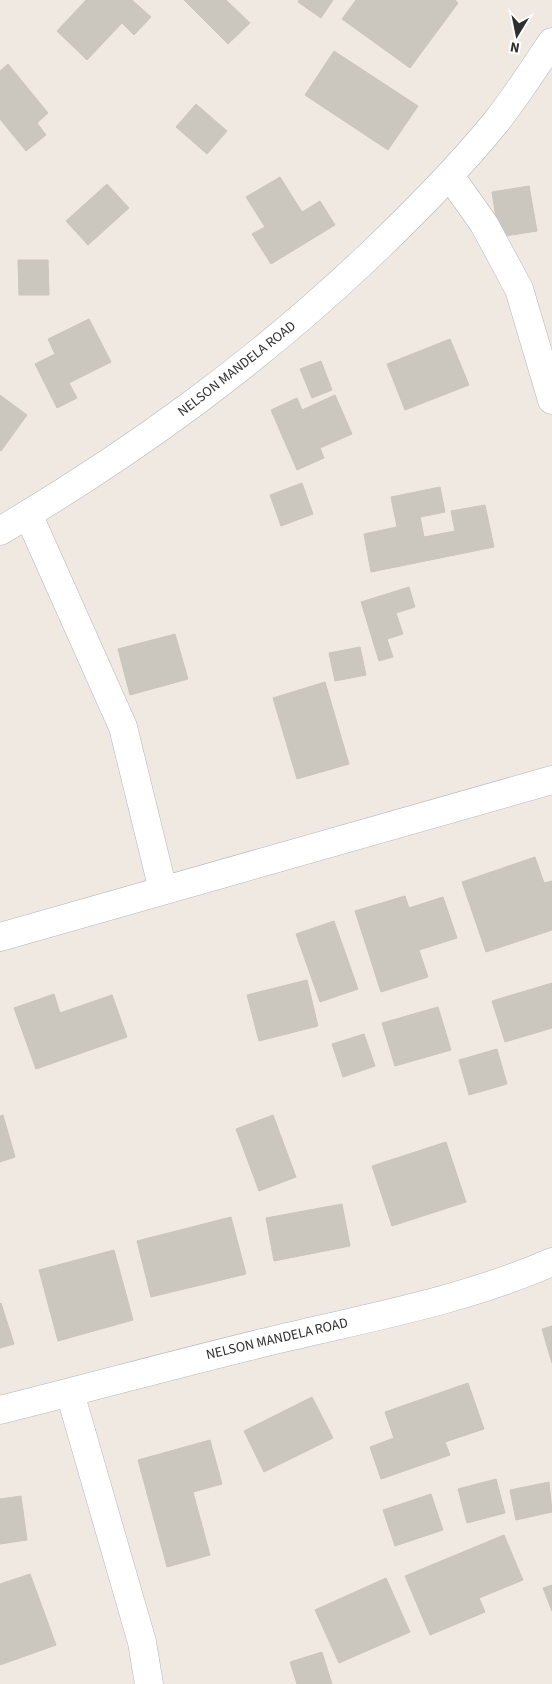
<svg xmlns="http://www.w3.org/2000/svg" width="552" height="1684" viewBox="0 0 552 1684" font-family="'Source Sans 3',sans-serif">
	<rect width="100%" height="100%" fill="#efe9e1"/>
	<!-- building -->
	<path fill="#cbc7bf" stroke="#cbc5ba" d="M 86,0 L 132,0 L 151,17 L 134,35 L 122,23 L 87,60 L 57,31 Z
		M 184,0 L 226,0 L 250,23 L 228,44 Z
		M 299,0 L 333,0 L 321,18 L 298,2 Z
		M 356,0 L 455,0 L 458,3 L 410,68 L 342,19 Z
		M 334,51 L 418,106 L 388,150 L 305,95 Z
		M 8,64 L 48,113 L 37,123 L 46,135 L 26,151 L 0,119 L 0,71 Z
		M 196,104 L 227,131 L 207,154 L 176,127 Z
		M 280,177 L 302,212 L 320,201 L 335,225 L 271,264 L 252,234 L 265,227 L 246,197 Z
		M 107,184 L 129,208 L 88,245 L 66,221 Z
		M 529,186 L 537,231 L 499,237 L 492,192 Z
		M 18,260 L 48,260 L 49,295 L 19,295 Z
		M 89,319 L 111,362 L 69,383 L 77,398 L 57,408 L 35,364 L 55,354 L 48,339 Z
		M 450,339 L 469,385 L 405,410 L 387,364 Z
		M 321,361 L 332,390 L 312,398 L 300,369 Z
		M 0,395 L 27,415 L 1,451 L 0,450 Z
		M 335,395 L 352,434 L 320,448 L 324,458 L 297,470 L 271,410 L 297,398 L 302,410 Z
		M 302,483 L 313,514 L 281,526 L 270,495 Z
		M 440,487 L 445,512 L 420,517 L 424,537 L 455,531 L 451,511 L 485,505 L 494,547 L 371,572 L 364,534 L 397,527 L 391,497 Z
		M 409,587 L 415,607 L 396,613 L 403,634 L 387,639 L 393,657 L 379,661 L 361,602 Z
		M 175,634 L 188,679 L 130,695 L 118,649 Z
		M 360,647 L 366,675 L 335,681 L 329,653 Z
		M 325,682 L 349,764 L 297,779 L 273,698 Z
		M 535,857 L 544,883 L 552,881 L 552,930 L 486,952 L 462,882 Z
		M 405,896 L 409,908 L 443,897 L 457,938 L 419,950 L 428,977 L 381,992 L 355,911 Z
		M 334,921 L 358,989 L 320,1002 L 296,934 Z
		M 307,980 L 318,1026 L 259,1041 L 247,995 Z
		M 552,983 L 552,1028 L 505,1042 L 492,1001 Z
		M 54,994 L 60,1013 L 112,995 L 127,1037 L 36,1069 L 14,1008 Z
		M 438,1007 L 451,1050 L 395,1066 L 382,1023 Z
		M 364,1034 L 375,1066 L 343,1077 L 332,1044 Z
		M 497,1049 L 507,1084 L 469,1095 L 459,1060 Z
		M 3,1115 L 15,1157 L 0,1162 L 0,1116 Z
		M 273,1115 L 296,1177 L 259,1191 L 236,1129 Z
		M 446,1142 L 466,1202 L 392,1226 L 372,1166 Z
		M 342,1204 L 350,1246 L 274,1261 L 266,1218 Z
		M 231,1217 L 246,1274 L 151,1297 L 137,1241 Z
		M 114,1250 L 133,1320 L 58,1341 L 39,1270 Z
		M 1,1303 L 14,1344 L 0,1348 L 0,1304 Z
		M 552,1326 L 552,1363 L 542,1329 Z
		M 468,1383 L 484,1429 L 445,1442 L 450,1455 L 381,1479 L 370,1447 L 394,1438 L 385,1412 Z
		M 312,1397 L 333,1438 L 264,1472 L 244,1431 Z
		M 210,1440 L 222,1484 L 193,1492 L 210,1555 L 167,1567 L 138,1460 Z
		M 496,1479 L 505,1513 L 467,1523 L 458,1489 Z
		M 549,1482 L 552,1512 L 516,1520 L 510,1490 Z
		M 431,1494 L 443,1530 L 395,1546 L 383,1510 Z
		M 21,1496 L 27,1540 L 0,1544 L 0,1499 Z
		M 504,1535 L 523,1580 L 479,1598 L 485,1612 L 430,1635 L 405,1576 Z
		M 30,1574 L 56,1645 L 0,1665 L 0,1584 Z
		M 386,1578 L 410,1632 L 339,1663 L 315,1610 Z
		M 552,1585 L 552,1611 L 543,1588 Z
		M 322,1652 L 332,1684 L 297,1684 L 290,1662 Z"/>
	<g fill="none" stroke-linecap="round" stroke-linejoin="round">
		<!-- minor casing -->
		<g stroke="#b4b7c1" stroke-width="29">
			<path id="minor" d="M 450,176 L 484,224 L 519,289 L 552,400
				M 28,514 L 123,727 L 163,890
				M 0,531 C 135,451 255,364 369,256 C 413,214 457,170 496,122 C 516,97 534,68 552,42
				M 0,937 L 552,780
				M 70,1393 L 142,1642 L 149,1684
				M 0,1410 C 93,1387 186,1361 279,1339 C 371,1317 465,1300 552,1262"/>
		</g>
		<!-- minor -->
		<use href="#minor" stroke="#fff" stroke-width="28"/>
	</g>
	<g text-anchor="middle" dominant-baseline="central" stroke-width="5" stroke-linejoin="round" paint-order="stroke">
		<!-- street labels -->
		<g font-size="14" fill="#2e2e2e" stroke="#fff">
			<text transform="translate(237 369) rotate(-38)">NELSON MANDELA ROAD</text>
			<text transform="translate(277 1339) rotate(-13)">NELSON MANDELA ROAD</text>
		</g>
	</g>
	<!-- north arrow -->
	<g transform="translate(517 35) rotate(190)" stroke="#ffffff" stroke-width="4" paint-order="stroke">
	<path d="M0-4L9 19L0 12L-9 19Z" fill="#2e2e2e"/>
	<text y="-8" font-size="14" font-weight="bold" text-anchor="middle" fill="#2e2e2e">N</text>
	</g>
</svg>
